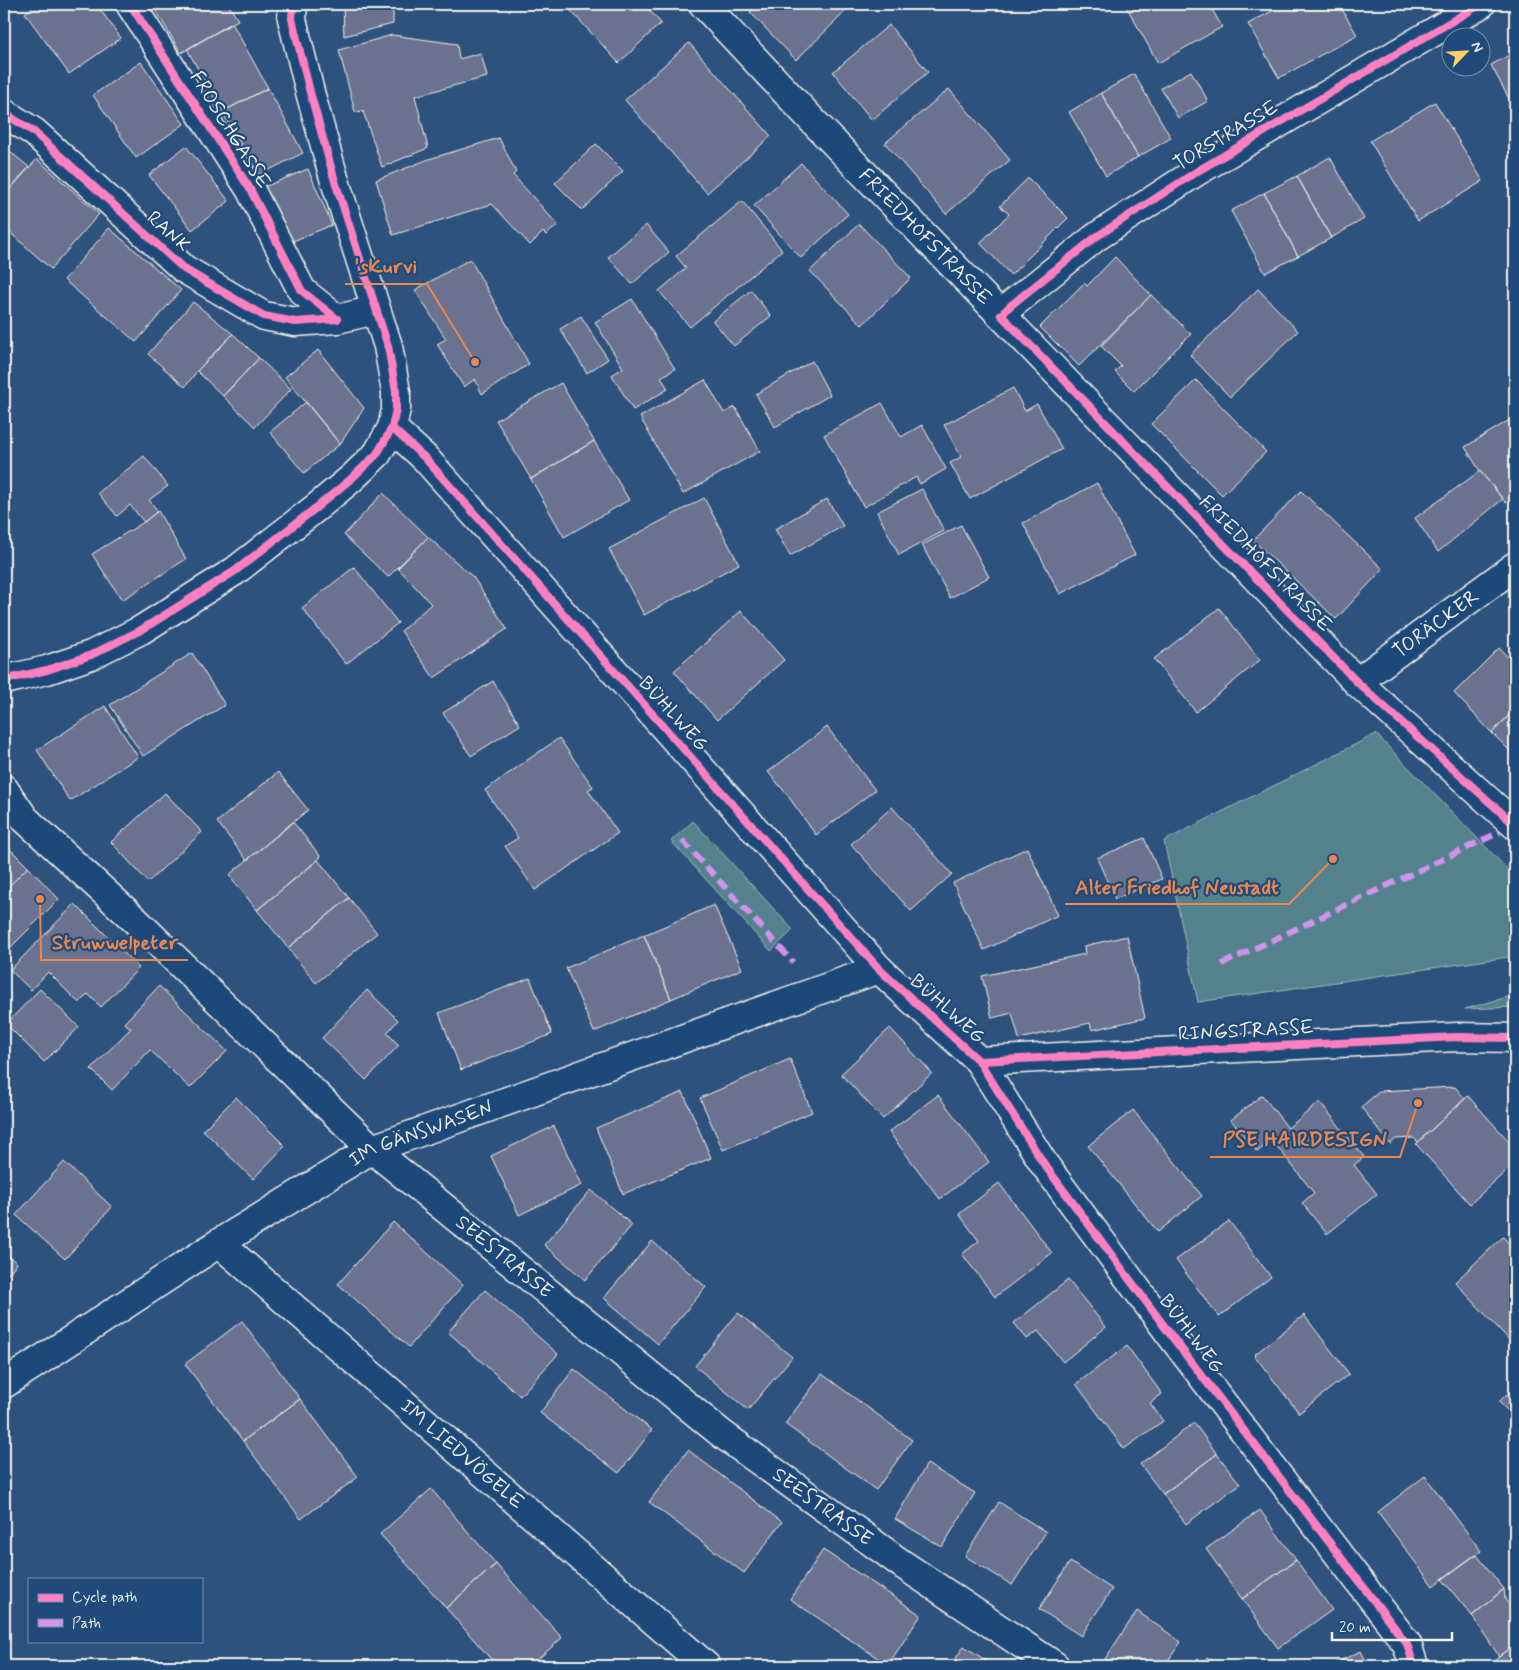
<svg xmlns="http://www.w3.org/2000/svg" width="1519" height="1670" viewBox="0 0 1519 1670" font-family="Mynerve,sans-serif">
	<rect width="100%" height="100%" fill="#2e527e"/>
	<filter id="ink" filterUnits="userSpaceOnUse"><feTurbulence type="fractalNoise" baseFrequency=".02" numOctaves="2"/><feDisplacementMap in="SourceGraphic" scale="10" xChannelSelector="R" yChannelSelector="G"/><feConvolveMatrix kernelMatrix="1 2 1 2 8 2 1 2 1" color-interpolation-filters="sRGB"/></filter>
	<g filter="url(#ink)">
		<!-- green -->
		<path fill="#52828c" stroke="#a3baba" d="M 1376,734 L 1515,877 L 1515,956 L 1198,1002 L 1164,841 Z
			M 693,821 L 793,930 L 771,951 L 671,841 Z
			M 1515,995 L 1515,1007 L 1465,1009 Z"/>
		<!-- building -->
		<path fill="#6b7290" stroke="#f4f1e8" d="M 37,4 L 96,4 L 121,38 L 69,74 L 25,13 Z
			M 152,4 L 228,4 L 238,20 L 181,53 Z
			M 343,4 L 393,4 L 393,24 L 344,36 Z
			M 577,4 L 655,4 L 649,10 L 661,23 L 619,63 L 570,10 Z
			M 759,4 L 838,4 L 846,11 L 796,60 L 750,12 Z
			M 1125,4 L 1209,4 L 1222,27 L 1158,63 Z
			M 1285,4 L 1339,4 L 1357,35 L 1279,78 L 1248,24 Z
			M 232,23 L 268,88 L 222,112 L 187,49 Z
			M 889,25 L 928,72 L 872,120 L 833,72 Z
			M 392,35 L 457,44 L 459,59 L 481,53 L 487,77 L 415,96 L 428,148 L 382,167 L 363,111 L 355,112 L 339,50 Z
			M 689,43 L 771,136 L 707,193 L 625,100 Z
			M 1515,52 L 1515,110 L 1491,65 Z
			M 141,62 L 184,124 L 136,158 L 93,95 Z
			M 1191,71 L 1208,101 L 1178,118 L 1161,88 Z
			M 1134,74 L 1171,138 L 1138,157 L 1101,93 Z
			M 268,88 L 303,153 L 259,175 L 222,112 Z
			M 949,89 L 1010,160 L 946,214 L 885,143 Z
			M 1101,93 L 1138,157 L 1106,176 L 1069,112 Z
			M 1435,102 L 1483,181 L 1418,221 L 1370,141 Z
			M 499,138 L 516,172 L 513,175 L 558,225 L 546,235 L 543,232 L 530,245 L 492,204 L 393,235 L 376,180 L 429,159 Z
			M 596,144 L 623,171 L 582,210 L 555,183 Z
			M 186,146 L 229,201 L 192,230 L 149,175 Z
			M 4,147 L 29,167 L 4,196 Z
			M 1330,157 L 1364,219 L 1331,238 L 1297,176 Z
			M 37,159 L 99,214 L 51,269 L 4,227 L 4,196 Z
			M 801,163 L 848,214 L 801,258 L 754,206 Z
			M 308,169 L 332,225 L 288,243 L 264,187 Z
			M 1297,176 L 1331,238 L 1298,256 L 1264,193 Z
			M 1028,178 L 1068,218 L 1011,275 L 980,243 L 1009,214 L 1000,206 Z
			M 1264,193 L 1298,256 L 1265,273 L 1231,211 Z
			M 742,201 L 782,250 L 690,327 L 659,291 L 686,268 L 676,256 Z
			M 859,224 L 911,278 L 862,325 L 810,271 Z
			M 646,225 L 669,252 L 632,284 L 608,257 Z
			M 109,228 L 181,290 L 136,342 L 64,280 Z
			M 1115,257 L 1151,295 L 1079,366 L 1040,327 L 1084,283 L 1087,286 Z
			M 470,259 L 529,364 L 482,394 L 475,379 L 464,387 L 437,344 L 446,339 L 415,290 Z
			M 1258,289 L 1298,331 L 1230,397 L 1190,355 Z
			M 751,290 L 771,316 L 734,346 L 713,321 Z
			M 1151,295 L 1191,334 L 1134,391 L 1115,372 L 1121,366 L 1101,346 Z
			M 632,299 L 675,369 L 661,377 L 668,389 L 633,410 L 612,375 L 623,368 L 595,322 Z
			M 193,302 L 233,334 L 197,371 L 185,387 L 148,354 Z
			M 581,316 L 608,359 L 587,373 L 560,329 Z
			M 233,334 L 259,358 L 223,396 L 197,371 Z
			M 318,350 L 364,408 L 340,444 L 285,377 Z
			M 259,358 L 291,389 L 255,427 L 223,396 Z
			M 812,361 L 830,395 L 775,427 L 756,394 Z
			M 705,380 L 724,413 L 735,407 L 760,451 L 683,494 L 640,417 Z
			M 1196,380 L 1266,452 L 1222,495 L 1151,424 Z
			M 561,383 L 594,441 L 531,479 L 496,420 Z
			M 1013,388 L 1025,411 L 1037,404 L 1062,449 L 970,499 L 950,463 L 961,457 L 944,425 Z
			M 306,402 L 340,444 L 304,473 L 270,432 Z
			M 882,403 L 901,437 L 922,425 L 946,469 L 920,484 L 916,477 L 864,507 L 824,435 Z
			M 1513,418 L 1515,420 L 1515,496 L 1506,503 L 1480,471 L 1465,447 Z
			M 594,441 L 629,500 L 564,537 L 531,479 Z
			M 144,456 L 168,486 L 149,500 L 158,511 L 144,522 L 130,505 L 117,516 L 98,493 Z
			M 1480,471 L 1503,499 L 1438,552 L 1415,518 Z
			M 1097,483 L 1135,555 L 1060,594 L 1023,523 Z
			M 922,489 L 944,531 L 899,555 L 877,512 Z
			M 1301,491 L 1383,569 L 1336,619 L 1253,540 Z
			M 383,493 L 428,537 L 388,577 L 344,535 Z
			M 704,498 L 739,564 L 644,615 L 609,549 Z
			M 827,499 L 843,526 L 790,556 L 775,529 Z
			M 158,511 L 186,559 L 122,600 L 92,554 L 144,522 Z
			M 961,525 L 989,577 L 950,598 L 922,545 Z
			M 428,537 L 473,577 L 507,629 L 434,678 L 401,631 L 431,604 L 398,568 Z
			M 354,567 L 398,623 L 346,664 L 302,608 Z
			M 1219,608 L 1260,660 L 1196,712 L 1154,659 Z
			M 741,611 L 784,660 L 717,720 L 674,671 Z
			M 1499,648 L 1515,665 L 1515,709 L 1492,733 L 1454,693 Z
			M 192,653 L 225,705 L 143,756 L 110,705 Z
			M 493,681 L 520,725 L 471,756 L 443,713 Z
			M 105,706 L 138,757 L 70,801 L 37,750 Z
			M 1515,709 L 1515,756 L 1492,733 Z
			M 827,727 L 875,790 L 816,835 L 785,792 L 768,772 Z
			M 559,738 L 593,787 L 588,790 L 618,833 L 535,890 L 505,846 L 518,838 L 485,790 Z
			M 278,772 L 308,810 L 247,860 L 217,822 Z
			M 165,793 L 202,832 L 148,882 L 111,842 Z
			M 892,807 L 952,874 L 911,911 L 851,844 Z
			M 293,822 L 321,857 L 257,910 L 229,875 Z
			M 1144,838 L 1162,879 L 1115,899 L 1097,858 Z
			M 4,843 L 28,867 L 4,891 Z
			M 1027,848 L 1058,915 L 984,950 L 953,883 Z
			M 318,860 L 349,898 L 288,948 L 257,910 Z
			M 28,867 L 59,899 L 4,954 L 4,891 Z
			M 349,898 L 377,933 L 316,983 L 288,948 Z
			M 75,904 L 139,968 L 101,1007 L 88,994 L 79,1003 L 48,972 L 31,990 L 10,970 Z
			M 714,905 L 742,969 L 671,999 L 644,935 Z
			M 644,935 L 671,999 L 594,1032 L 566,968 Z
			M 1127,936 L 1145,1018 L 1092,1030 L 1090,1023 L 1019,1039 L 1012,1013 L 992,1018 L 982,976 L 1085,954 L 1084,946 Z
			M 530,978 L 552,1034 L 461,1070 L 439,1013 Z
			M 159,986 L 227,1051 L 190,1088 L 150,1050 L 112,1090 L 91,1069 L 131,1028 L 124,1023 Z
			M 40,989 L 79,1027 L 44,1062 L 6,1024 Z
			M 367,990 L 398,1020 L 387,1033 L 399,1045 L 366,1080 L 322,1038 Z
			M 890,1028 L 932,1073 L 883,1119 L 841,1074 Z
			M 790,1059 L 812,1112 L 723,1150 L 700,1098 Z
			M 1455,1087 L 1465,1099 L 1418,1142 L 1414,1138 L 1396,1139 L 1390,1144 L 1361,1107 L 1380,1091 Z
			M 683,1092 L 711,1158 L 623,1194 L 596,1128 Z
			M 938,1095 L 989,1162 L 940,1199 L 889,1132 Z
			M 1262,1095 L 1288,1128 L 1320,1102 L 1364,1157 L 1354,1165 L 1377,1194 L 1327,1234 L 1302,1203 L 1314,1193 L 1272,1140 L 1257,1152 L 1231,1120 Z
			M 1468,1096 L 1515,1148 L 1515,1163 L 1470,1204 L 1416,1144 Z
			M 236,1097 L 285,1146 L 253,1179 L 203,1130 Z
			M 1133,1110 L 1202,1196 L 1158,1232 L 1088,1146 Z
			M 554,1126 L 582,1185 L 519,1215 L 491,1156 Z
			M 64,1162 L 112,1207 L 65,1259 L 16,1215 Z
			M 999,1183 L 1052,1253 L 995,1297 L 962,1254 L 979,1241 L 959,1214 Z
			M 591,1190 L 632,1225 L 585,1280 L 544,1245 Z
			M 1229,1221 L 1271,1277 L 1219,1317 L 1176,1260 Z
			M 393,1222 L 463,1285 L 409,1347 L 338,1284 Z
			M 1503,1237 L 1515,1250 L 1515,1346 L 1455,1282 Z
			M 652,1241 L 706,1287 L 658,1344 L 604,1298 Z
			M 4,1252 L 17,1263 L 4,1279 Z
			M 1068,1280 L 1106,1327 L 1063,1362 L 1038,1331 L 1027,1339 L 1014,1323 Z
			M 485,1290 L 558,1354 L 520,1396 L 448,1332 Z
			M 738,1313 L 792,1357 L 748,1410 L 695,1366 Z
			M 1304,1315 L 1349,1374 L 1299,1413 L 1254,1355 Z
			M 242,1321 L 300,1399 L 243,1441 L 185,1364 Z
			M 1127,1346 L 1162,1394 L 1150,1403 L 1163,1421 L 1124,1449 L 1076,1384 Z
			M 574,1369 L 652,1430 L 619,1473 L 540,1413 Z
			M 822,1374 L 912,1440 L 876,1490 L 785,1424 Z
			M 1515,1386 L 1515,1418 L 1499,1402 Z
			M 300,1399 L 358,1477 L 301,1519 L 243,1441 Z
			M 1194,1423 L 1217,1454 L 1163,1494 L 1140,1464 Z
			M 688,1450 L 782,1522 L 744,1573 L 649,1502 Z
			M 1217,1454 L 1240,1484 L 1186,1524 L 1163,1494 Z
			M 927,1464 L 975,1493 L 942,1547 L 895,1519 Z
			M 1425,1476 L 1481,1551 L 1433,1586 L 1378,1512 Z
			M 431,1489 L 496,1564 L 446,1608 L 380,1534 Z
			M 999,1502 L 1046,1532 L 1012,1585 L 965,1556 Z
			M 1260,1510 L 1296,1560 L 1242,1599 L 1206,1549 Z
			M 823,1550 L 921,1615 L 888,1665 L 790,1599 Z
			M 1476,1554 L 1504,1589 L 1472,1616 L 1442,1579 Z
			M 1296,1560 L 1332,1610 L 1278,1648 L 1242,1599 Z
			M 1070,1562 L 1112,1589 L 1081,1636 L 1039,1609 Z
			M 496,1564 L 562,1638 L 530,1666 L 497,1666 L 446,1608 Z
			M 1504,1589 L 1505,1599 L 1515,1614 L 1515,1644 L 1499,1656 L 1472,1616 Z
			M 1137,1611 L 1181,1642 L 1164,1666 L 1116,1666 L 1105,1659 Z
			M 1515,1644 L 1515,1666 L 1486,1666 L 1499,1656 Z
			M 964,1646 L 994,1666 L 951,1666 Z
			M 1361,1651 L 1368,1666 L 1329,1666 Z
			M 1207,1657 L 1221,1666 L 1201,1666 Z"/>
		<g fill="none" stroke-linecap="round" stroke-linejoin="round">
			<!-- minor casing -->
			<g stroke="#f4f1e8" stroke-width="31">
				<g id="minor">
					<path d="M 130,4 L 250,189 L 302,291 L 337,319"/>
					<path id="s1" d="M 703,4 L 812,120 L 1357,682 L 1515,825"/>
					<path d="M 4,113 L 34,132 L 184,269 L 264,316 L 295,322 L 337,319 L 376,310"/>
					<path d="M 1001,315 L 1010,306 L 1096,237 L 1196,172 L 1481,4"/>
					<path d="M 392,428 L 425,458 L 879,969 L 979,1061 L 1044,1164 L 1173,1338 L 1407,1644 L 1414,1666"/>
					<path d="M 4,680 L 47,670 L 91,655 L 141,630 L 235,571 L 317,507 L 352,478 L 377,454 L 392,428 L 396,409 L 396,392 L 388,346 L 334,178 L 310,92 L 292,19 L 293,4"/>
					<path id="s2" d="M 1357,682 L 1515,566"/>
					<path id="s3" d="M 4,789 L 25,819 L 135,920 L 372,1149 L 722,1434 L 902,1564 L 1055,1666"/>
					<path d="M 979,1061 L 1457,1037 L 1515,1038"/>
					<path id="s4" d="M 219,1243 L 706,1666"/>
					<path id="s5" d="M 4,1384 L 219,1243 L 372,1149 L 879,969"/>
				</g>
			</g>
			<!-- minor -->
			<use href="#minor" stroke="#1f4a7a" stroke-width="28"/>
			<!-- quiet -->
			<path stroke="#d193ec" stroke-width="6" stroke-dasharray="12 6" stroke-linecap="butt" d="M 682,840 L 793,962
				M 1222,964 L 1500,832"/>
			<!-- cycleway casing -->
			<g stroke="#1f4a7a" stroke-width="11">
				<path id="cycleway" d="M 130,4 L 250,189 L 302,291 L 337,319
					M 1481,4 L 1196,172 L 1096,237 L 1010,306 L 1001,315 L 1357,682 L 1515,825
					M 4,113 L 34,132 L 184,269 L 264,316 L 295,322 L 337,319
					M 392,428 L 425,458 L 879,969 L 979,1061 L 1044,1164 L 1173,1338 L 1407,1644 L 1414,1666
					M 4,680 L 47,670 L 91,655 L 141,630 L 235,571 L 317,507 L 352,478 L 377,454 L 392,428 L 396,409 L 396,392 L 388,346 L 334,178 L 310,92 L 292,19 L 293,4
					M 979,1061 L 1457,1037 L 1515,1038"/>
			</g>
			<!-- cycleway -->
			<use href="#cycleway" stroke="#ff80c0" stroke-width="8"/>
		</g>
	</g>
	<g text-anchor="middle" dominant-baseline="central" stroke-width="4.5" stroke-linejoin="round" paint-order="stroke">
		<!-- street labels -->
		<g font-size="20" fill="#f4f1e8" stroke="#1f4a7a">
			<text transform="translate(230 130) rotate(58)">FROSCHGASSE</text>
			<text transform="translate(1226 136) rotate(-31)">TORSTRASSE</text>
			<text transform="translate(168 232) rotate(42)">RANK</text>
			<text stroke="none"><textPath href="#s1" startOffset="322">FRIEDHOFSTRASSE</textPath></text>
			<text transform="translate(1265 564) rotate(46)">FRIEDHOFSTRASSE</text>
			<text stroke="none"><textPath href="#s2" startOffset="98">TORÄCKER</textPath></text>
			<text transform="translate(673 714) rotate(48)">BÜHLWEG</text>
			<text transform="translate(947 1009) rotate(42)">BÜHLWEG</text>
			<text transform="translate(1246 1031) rotate(-3)">RINGSTRASSE</text>
			<text stroke="none"><textPath href="#s5" startOffset="488">IM GÄNSWASEN</textPath></text>
			<text stroke="none"><textPath href="#s3" startOffset="686">SEESTRASSE</textPath></text>
			<text transform="translate(1191 1334) rotate(53)">BÜHLWEG</text>
			<text stroke="none"><textPath href="#s4" startOffset="322">IM LIEDVÖGELE</textPath></text>
			<text stroke="none"><textPath href="#s3" startOffset="1091">SEESTRASSE</textPath></text>
		</g>
	</g>
	<!-- callouts -->
	<path fill="none" stroke="#ec874e" stroke-width="2" d="M475 362L427 284H345M1333 859L1289 904H1065M40 899L41 960H188M1418 1103L1400 1157H1210"/>
	<g fill="#ec874e" stroke="#1f4a7a" stroke-width="2">
		<circle cx="475" cy="362" r="5"/>
		<circle cx="1333" cy="859" r="5"/>
		<circle cx="40" cy="899" r="5"/>
		<circle cx="1418" cy="1103" r="5"/>
	</g>
	<g font-size="21" text-anchor="middle" font-weight="bold" fill="#ec874e" stroke="#1f4a7a" stroke-width="4.5" stroke-linejoin="round" paint-order="stroke">
		<text x="386" y="273">'sKurvi</text>
		<text x="1177" y="894">Alter Friedhof Neustadt</text>
		<text x="115" y="949">Struwwelpeter</text>
		<text x="1305" y="1146">PSE HAIRDESIGN</text>
	</g>
	<!-- margin -->
	<rect width="1519" height="1670" fill="none" stroke="#1f4a7a" stroke-width="20"/>
	<rect x="10" y="10" width="1499" height="1650" fill="none" stroke="#f4f1e8" stroke-width="2" filter="url(#ink)"/>
	<!-- legend -->
	<rect x="28" y="1578" width="175" height="65" fill="#1f4a7a" stroke="#748da6"/>
	<rect x="38" y="1594" width="25" height="8" fill="#ff80c0" stroke="#748da6"/>
	<text x="72" y="1602" font-size="15" fill="#f4f1e8">Cycle path</text>
	<rect x="38" y="1619" width="25" height="8" fill="#d193ec" stroke="#748da6"/>
	<text x="72" y="1628" font-size="15" fill="#f4f1e8">Path</text>
	<!-- north arrow -->
	<g transform="translate(1466 52) rotate(65)"><circle r="24" fill="#1f4a7a" stroke="#748da6"/>
	<path d="M0-4L9 19L0 12L-9 19Z" fill="#ffd166"/>
	<text y="-8" font-size="14" font-weight="bold" text-anchor="middle" fill="#f4f1e8">N</text>
	</g>
	<!-- scale -->
	<path d="M1332 1632v8h120v-8" fill="none" stroke="#f4f1e8" stroke-width="2.5"/>
	<text x="1339" y="1632" font-size="15" fill="#f4f1e8" stroke="#1f4a7a" stroke-width="4" paint-order="stroke">20 m</text>
</svg>
